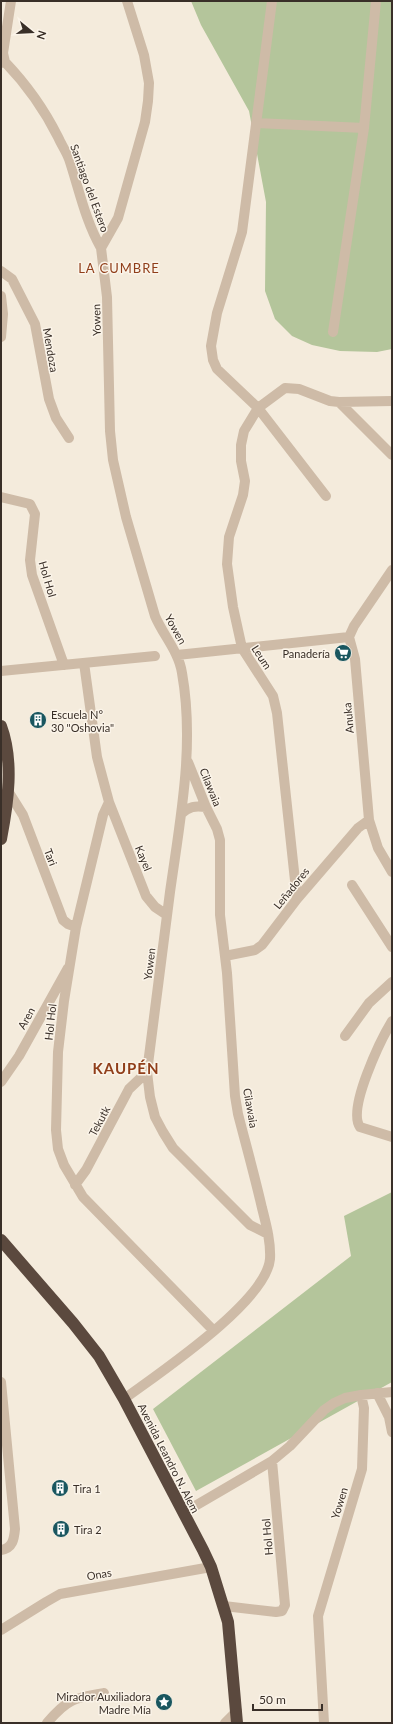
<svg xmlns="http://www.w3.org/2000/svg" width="393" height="1724" viewBox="0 0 393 1724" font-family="Lato,sans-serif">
	<rect width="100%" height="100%" fill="#f4ebdc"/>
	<!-- green -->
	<path fill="#b4c59b" d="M 191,1 L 392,1 L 392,349 L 377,352 L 340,351 L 312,345 L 292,336 L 275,319 L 265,291 L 266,202 L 249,111 L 201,25 Z
		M 392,1192 L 392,1382 L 196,1491 L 153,1409 L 351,1256 L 344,1216 Z"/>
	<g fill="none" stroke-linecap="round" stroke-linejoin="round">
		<!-- minor -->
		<path stroke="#cebba7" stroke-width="10" d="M 127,1 L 144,55 L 149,83 L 148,101 L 145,122 L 118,218 L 101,248 L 107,297 L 110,431 L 113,460 L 126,517 L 155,616 C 163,635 179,652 182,673 C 195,746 180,820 170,892 C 162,952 155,1012 147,1072 L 150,1097 L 155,1117 L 163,1132 L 173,1148 L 250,1225 L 268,1234
			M 272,1 L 242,232 L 217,313 L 211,346 L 213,360 L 217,369 L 258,408 L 326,496
			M 5,62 L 3,53 L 11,1
			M 1,63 L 5,62 C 27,85 44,109 58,137 C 61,144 66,151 69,159 C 79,189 85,220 101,248
			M 256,123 L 364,128
			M 1,271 L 12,279 L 35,324 L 49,399 L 56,418 L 69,438
			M 1,296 L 3,314 L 1,337
			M 333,332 L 364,128 L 376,1
			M 339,402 L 392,401
			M 1,497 L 30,504 L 35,514 L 30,560 L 32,575 L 64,665
			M 392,570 L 354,626 L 349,637 L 355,659 L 369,820 L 378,848 L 392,872
			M 177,655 L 349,637
			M 84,663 L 97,757 L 109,802 L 146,896 L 155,907 L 167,915
			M 1,671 L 155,656
			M 8,791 L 23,815 L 63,920 L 68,924 L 76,927
			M 109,802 L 103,815 L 76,927 L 64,1001 L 58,1052 L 56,1130 L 58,1149 L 64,1165 L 83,1197 L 214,1331
			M 181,814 C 189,806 195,806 206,807
			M 352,885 L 392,947
			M 297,899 L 277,713 L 273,696 L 242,648 L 233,607 L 227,564 L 229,537 L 243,495 L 245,481 L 241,461 L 241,445 L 244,431 L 258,408 L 285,388 L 299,389 L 330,401 L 339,402 L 392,455
			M 225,956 L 255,950 L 262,945 L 297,899 L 358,828 L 369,820
			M 392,1021 C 381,1039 347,1109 360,1127 L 392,1137
			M 345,1036 L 369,1003 L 392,982
			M 1,1082 L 19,1056 L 68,968
			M 75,1185 L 86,1170 L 129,1089 L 147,1072
			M 1,1382 L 15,1529 C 14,1539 13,1548 1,1550
			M 377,1393 L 389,1417 L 392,1432
			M 124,1399 C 159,1373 266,1302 270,1259 C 271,1242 266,1224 262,1208 C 255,1177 246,1145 238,1114 L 235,1096 L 227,973 L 220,915 L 220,840 L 217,829 L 206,807 L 188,762
			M 183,1513 L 272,1461 L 290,1446 L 324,1410 L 334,1403 L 345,1398 L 361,1395 L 392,1392
			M 224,1606 L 276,1612 L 282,1611 L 285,1605 L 272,1461
			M 1,1630 L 46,1602 L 60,1594 L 211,1567
			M 47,1723 C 67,1699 74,1698 104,1693
			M 225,1723 L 237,1711
			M 324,1723 L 318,1616 L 362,1469 L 364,1408 L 361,1395"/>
		<!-- highway -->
		<path stroke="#5b493e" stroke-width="12" d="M 1,726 C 14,761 8,803 1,839
			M 1,1240 L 73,1323 L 99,1356 L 124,1399 L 203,1550 L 211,1567 L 228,1622 L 237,1723"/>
	</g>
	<!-- icons -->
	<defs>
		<g id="supermarket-disc" transform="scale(0.9)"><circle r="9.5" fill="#19565f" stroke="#fbf4e9"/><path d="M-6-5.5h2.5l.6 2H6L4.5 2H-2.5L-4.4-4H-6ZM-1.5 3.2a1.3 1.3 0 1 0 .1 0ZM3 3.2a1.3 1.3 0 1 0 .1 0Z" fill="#fff"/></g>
		<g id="building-disc" transform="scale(0.9)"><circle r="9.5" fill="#19565f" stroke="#fbf4e9"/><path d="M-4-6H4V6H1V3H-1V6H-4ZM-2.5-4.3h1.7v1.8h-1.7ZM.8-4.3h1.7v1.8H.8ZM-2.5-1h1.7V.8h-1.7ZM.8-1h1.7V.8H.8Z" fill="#fff"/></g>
		<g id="sight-disc" transform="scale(0.9)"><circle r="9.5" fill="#19565f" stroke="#fbf4e9"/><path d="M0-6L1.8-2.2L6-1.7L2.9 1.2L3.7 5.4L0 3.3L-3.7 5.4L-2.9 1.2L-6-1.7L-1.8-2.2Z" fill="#fff"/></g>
	</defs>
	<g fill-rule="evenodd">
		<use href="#supermarket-disc" x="343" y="653"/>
		<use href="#building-disc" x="38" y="720"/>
		<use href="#building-disc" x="60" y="1488"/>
		<use href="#building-disc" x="61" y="1529"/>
		<use href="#sight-disc" x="164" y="1702"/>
	</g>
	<g text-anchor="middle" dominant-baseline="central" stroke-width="3" stroke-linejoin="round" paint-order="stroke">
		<!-- street labels -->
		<g font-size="11" fill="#392f28" stroke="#fbf4e9">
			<text transform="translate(90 188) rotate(70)">Santiago del Estero</text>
			<text transform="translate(96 320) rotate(-91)">Yowen</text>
			<text transform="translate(51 350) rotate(80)">Mendoza</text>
			<text transform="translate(48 579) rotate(74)">Hol Hol</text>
			<text transform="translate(176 629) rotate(61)">Yowen</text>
			<text transform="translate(262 657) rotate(57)">Leum</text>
			<text transform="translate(348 718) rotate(-95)">Anuka</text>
			<text transform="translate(211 787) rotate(68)">Cilawaia</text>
			<text transform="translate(51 857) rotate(69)">Tari</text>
			<text transform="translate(144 858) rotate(68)">Kayel</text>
			<text transform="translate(291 888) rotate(-51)">Leñadores</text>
			<text transform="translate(149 964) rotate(-83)">Yowen</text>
			<text transform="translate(26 1018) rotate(-61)">Aren</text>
			<text transform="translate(50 1022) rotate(-84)">Hol Hol</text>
			<text transform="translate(251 1108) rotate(80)">Cilawaia</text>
			<text transform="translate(99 1121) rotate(-62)">Tekutk</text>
			<text transform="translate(169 1458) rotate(63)">Avenida Leandro N. Alem</text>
			<text transform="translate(339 1503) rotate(-73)">Yowen</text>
			<text transform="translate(267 1537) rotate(-95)">Hol Hol</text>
			<text transform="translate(99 1574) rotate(-10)">Onas</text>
		</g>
		<!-- poi labels -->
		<g font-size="11" fill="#392f28" stroke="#fbf4e9" text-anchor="start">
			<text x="330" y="653" text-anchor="end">Panadería</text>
			<text x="51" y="714">Escuela N°<tspan x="51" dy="13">30 "Oshovia"</tspan></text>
			<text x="73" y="1488">Tira 1</text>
			<text x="74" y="1529">Tira 2</text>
			<text x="151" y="1696" text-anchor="end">Mirador Auxiliadora<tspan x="151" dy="13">Madre Mía</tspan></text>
		</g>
		<!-- quarter labels -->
		<g font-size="13" letter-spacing="1" fill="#903e1a" stroke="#fbf4e9">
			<text x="119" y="268">LA CUMBRE</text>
		</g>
		<!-- district labels -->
		<g font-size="15" font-weight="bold" letter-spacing="1" fill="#903e1a" stroke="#fbf4e9">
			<text x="126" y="1068">KAUPÉN</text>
		</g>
	</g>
	<!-- border -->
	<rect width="393" height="1724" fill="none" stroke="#392f28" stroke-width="4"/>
	<!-- north arrow -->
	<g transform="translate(32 32) rotate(108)" stroke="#fbf4e9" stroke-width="3" paint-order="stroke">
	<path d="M0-3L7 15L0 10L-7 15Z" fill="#392f28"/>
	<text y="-6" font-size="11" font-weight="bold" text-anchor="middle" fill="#392f28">N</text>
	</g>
	<!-- scale -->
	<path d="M253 1704v6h69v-6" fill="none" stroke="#392f28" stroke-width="2"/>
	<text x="259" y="1704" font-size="12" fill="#392f28" stroke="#fbf4e9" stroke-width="3" paint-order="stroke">50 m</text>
</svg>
